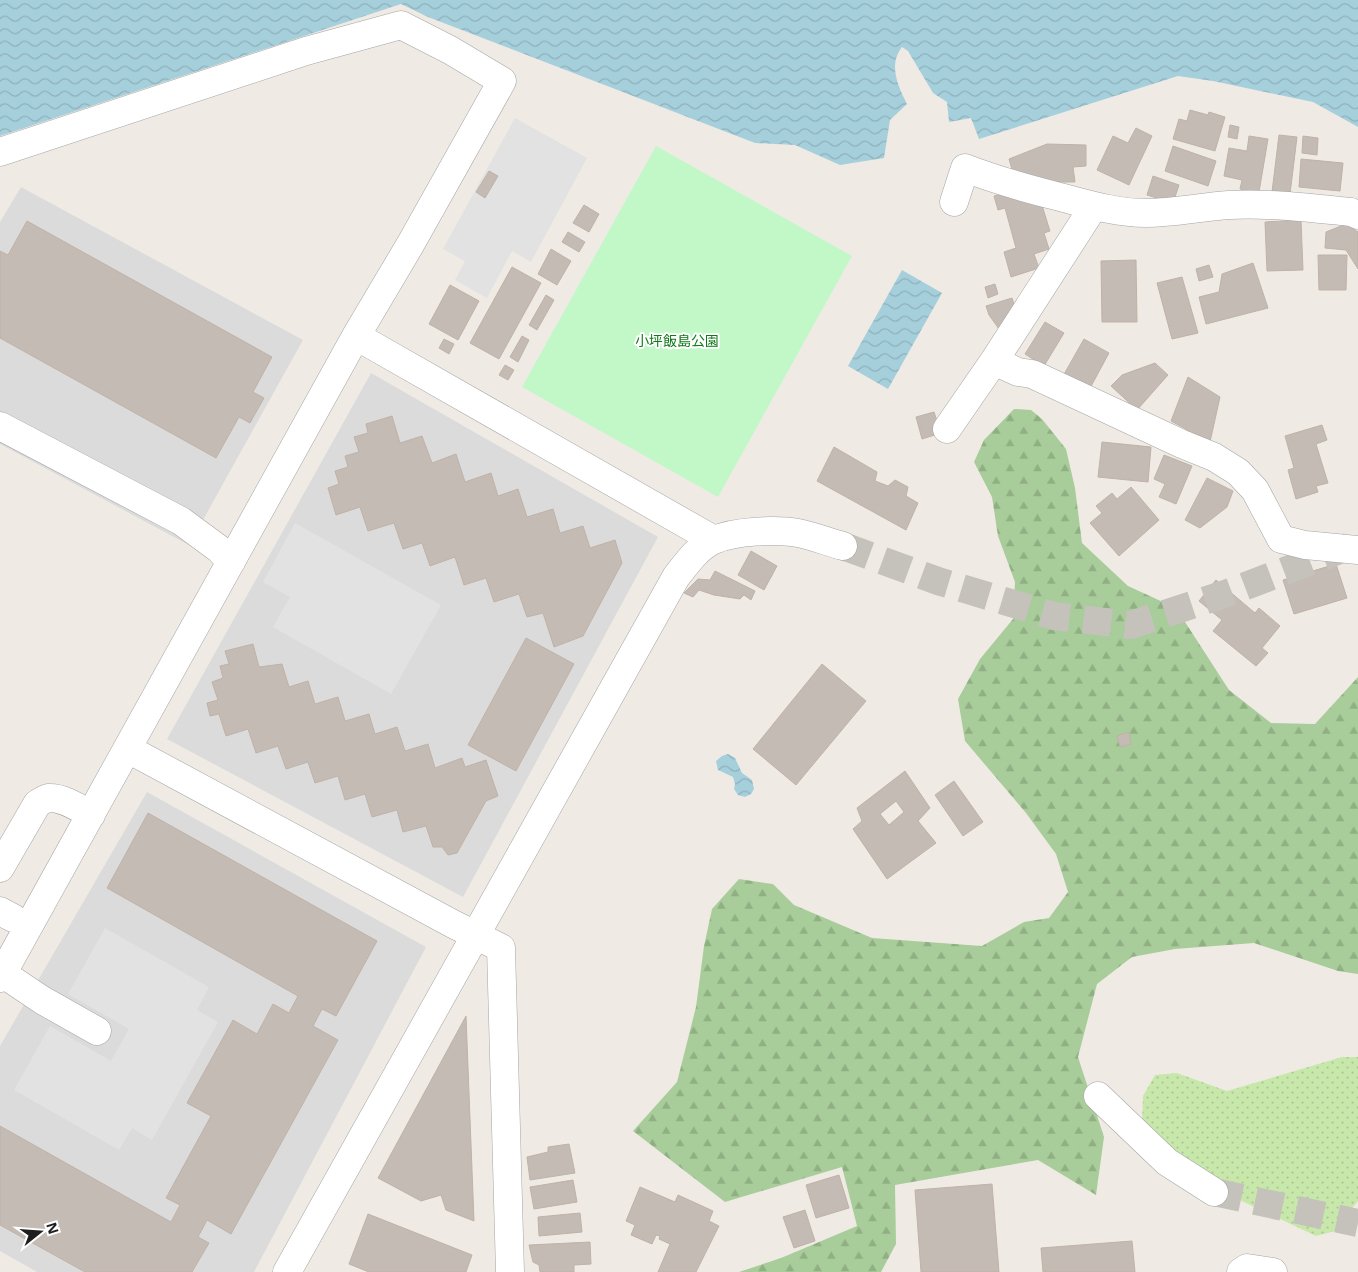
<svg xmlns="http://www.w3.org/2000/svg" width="1358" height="1272" viewBox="0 0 1358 1272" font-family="'Open Sans','Noto Sans JP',sans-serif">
	<defs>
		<pattern id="grass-dots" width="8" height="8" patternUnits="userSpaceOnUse" patternTransform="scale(1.25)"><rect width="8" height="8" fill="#c8e8ab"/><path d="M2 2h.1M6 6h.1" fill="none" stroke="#abc793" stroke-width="1.8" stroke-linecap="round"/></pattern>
		<pattern id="forest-firs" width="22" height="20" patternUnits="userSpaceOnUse" patternTransform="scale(1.25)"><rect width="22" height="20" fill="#a8cd9a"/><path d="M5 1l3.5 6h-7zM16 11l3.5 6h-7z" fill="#90b084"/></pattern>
		<pattern id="water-waves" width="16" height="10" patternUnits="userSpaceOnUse" patternTransform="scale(1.25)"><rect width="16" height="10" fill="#a6cfdc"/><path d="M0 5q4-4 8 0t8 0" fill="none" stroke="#8eb1bc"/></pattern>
	</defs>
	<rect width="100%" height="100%" fill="#efebe4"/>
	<!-- residential -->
	<path fill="#dcdbdb" d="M 21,187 L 303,340 L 189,545 L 0,444 L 0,222 Z
		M 371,373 L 658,537 L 463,897 L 167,739 Z
		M 147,792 L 426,947 L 254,1272 L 37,1272 L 0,1251 L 0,1046 Z"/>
	<!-- grass -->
	<path fill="url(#grass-dots)" d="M 1342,1057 L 1358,1057 L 1358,1201 L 1349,1212 L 1339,1230 L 1316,1236 L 1225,1193 L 1142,1122 L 1143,1096 L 1155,1075 L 1177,1073 L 1227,1091 Z"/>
	<!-- forest -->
	<path fill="url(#forest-firs)" d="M 1014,409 L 1031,410 L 1042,419 L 1066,449 L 1075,488 L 1082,543 L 1128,586 L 1176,608 L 1229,690 L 1271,723 L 1315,724 L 1358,677 L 1358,974 L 1338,971 L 1254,943 L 1175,949 L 1132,957 L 1097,984 L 1078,1057 L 1104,1137 L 1096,1195 L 1038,1160 L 895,1185 L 896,1244 L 881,1272 L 739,1272 L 781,1258 L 857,1226 L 842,1167 L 725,1202 L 633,1131 L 677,1082 L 696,1007 L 704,946 L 712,909 L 739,879 L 773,884 L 794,905 L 872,938 L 982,946 L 1024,922 L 1049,918 L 1068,892 L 1056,854 L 1026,813 L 965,741 L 958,699 L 980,659 L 1013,619 L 1015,582 L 998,536 L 992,497 L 974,462 L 984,440 Z"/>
	<!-- park -->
	<path fill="#c2f8c7" d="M 656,146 L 852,256 L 718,497 L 522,387 Z"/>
	<!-- parking -->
	<path fill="#e2e2e2" d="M 515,118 L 587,158 L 531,262 L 512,251 L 487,298 L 455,280 L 465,261 L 443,249 Z
		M 295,523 L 441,605 L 391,694 L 273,627 L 290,597 L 263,582 Z
		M 105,928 L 209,987 L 197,1010 L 218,1022 L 152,1140 L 132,1128 L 119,1150 L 14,1090 L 50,1026 L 111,1061 L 129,1029 L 68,994 Z"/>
	<!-- water -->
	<path fill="url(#water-waves)" d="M 0,0 L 1358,0 L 1358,127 L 1313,102 L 1213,81 L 1178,76 L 979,139 L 971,118 L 949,122 L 947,102 L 933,93 L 908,51 L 902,47 C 888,65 898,86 907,104 L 890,120 L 884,158 L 840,165 L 795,145 L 755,143 L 428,17 L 401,4 L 0,136 Z
		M 902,270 L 942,293 L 888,389 L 848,366 Z
		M 728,754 L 735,758 L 742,773 L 752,780 L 754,789 L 751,794 L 745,797 L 738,795 L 734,789 L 735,784 L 733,777 L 718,770 L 716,761 L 722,756 Z"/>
	<!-- building -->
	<path fill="#c3bbb4" stroke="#c0b2a7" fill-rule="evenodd" d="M 1190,110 L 1208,115 L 1209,112 L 1225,117 L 1215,151 L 1173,139 L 1179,119 L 1187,121 Z
		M 1230,125 L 1239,127 L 1237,139 L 1228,137 Z
		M 1136,128 L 1152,136 L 1129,185 L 1097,170 L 1113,136 L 1128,143 Z
		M 1279,135 L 1297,137 L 1290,194 L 1272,192 Z
		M 1249,136 L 1268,139 L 1259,192 L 1240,189 L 1242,180 L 1224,176 L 1229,148 L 1247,151 Z
		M 1303,136 L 1318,138 L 1317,155 L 1302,153 Z
		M 1047,144 L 1086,145 L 1086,166 L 1073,167 L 1075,182 L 1045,182 L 1013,173 L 1009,159 Z
		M 1173,146 L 1216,161 L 1208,186 L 1165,171 Z
		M 1301,159 L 1343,163 L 1340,191 L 1299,187 Z
		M 489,171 L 498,176 L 485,198 L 476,192 Z
		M 1153,176 L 1179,185 L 1173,203 L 1147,195 Z
		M 1013,191 L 1040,199 L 1050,231 L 1044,233 L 1049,249 L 1034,254 L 1039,268 L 1011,277 L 1004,252 L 1016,248 L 1005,208 L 998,210 L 994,196 Z
		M 584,205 L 599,214 L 589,232 L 573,223 Z
		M 1301,220 L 1303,270 L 1267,271 L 1265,222 Z
		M 27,221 L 272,357 L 253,392 L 264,398 L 250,423 L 239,417 L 216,458 L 0,338 L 0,251 L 8,255 Z
		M 1346,224 L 1358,232 L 1358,269 L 1346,250 L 1325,248 L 1326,232 Z
		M 568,232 L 585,242 L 579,252 L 562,242 Z
		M 551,249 L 571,261 L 557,285 L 538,274 Z
		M 1318,255 L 1347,255 L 1346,290 L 1319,290 Z
		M 1136,260 L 1137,322 L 1102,322 L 1101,261 Z
		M 1253,263 L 1268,308 L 1206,324 L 1199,297 L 1219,292 L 1222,274 Z
		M 1209,265 L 1213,277 L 1199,281 L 1196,269 Z
		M 512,267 L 541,283 L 499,359 L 470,343 Z
		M 1182,277 L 1198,333 L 1172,339 L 1157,283 Z
		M 995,284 L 998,294 L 988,298 L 985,287 Z
		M 450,285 L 479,301 L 458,340 L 429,324 Z
		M 546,295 L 554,300 L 537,330 L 529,325 Z
		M 1012,298 L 1015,307 L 999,329 L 989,315 L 986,306 Z
		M 1045,322 L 1064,333 L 1044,366 L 1025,354 Z
		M 522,336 L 529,340 L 518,362 L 510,357 Z
		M 444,339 L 454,344 L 449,354 L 439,348 Z
		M 1084,339 L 1109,353 L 1089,390 L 1063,376 Z
		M 1155,363 L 1168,375 L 1137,410 L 1111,386 L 1122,375 Z
		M 505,365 L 514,370 L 508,380 L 499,375 Z
		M 1188,377 L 1220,397 L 1210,442 L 1189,435 L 1186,429 L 1171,421 Z
		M 934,412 L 941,433 L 922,439 L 916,417 Z
		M 392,416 L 400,443 L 422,436 L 432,463 L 456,454 L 465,482 L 491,473 L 498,496 L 518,489 L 527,517 L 553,509 L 560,533 L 583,526 L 590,548 L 615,540 L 622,563 L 583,636 L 554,647 L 543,613 L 527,617 L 519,594 L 494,602 L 486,578 L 464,585 L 455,557 L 430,566 L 422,543 L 403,549 L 394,523 L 368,531 L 360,507 L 336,515 L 328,488 L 339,484 L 335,471 L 348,467 L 345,456 L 359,452 L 354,437 L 368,433 L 366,424 Z
		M 1322,425 L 1327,440 L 1316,444 L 1328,483 L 1316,486 L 1318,492 L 1296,499 L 1288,470 L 1294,468 L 1285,436 Z
		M 1102,442 L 1151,447 L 1148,482 L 1098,477 Z
		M 834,447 L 877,472 L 875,481 L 888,486 L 895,480 L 908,487 L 906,496 L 918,503 L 906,530 L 817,481 Z
		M 1164,455 L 1192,466 L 1176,504 L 1159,497 L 1165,484 L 1154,479 Z
		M 1207,478 L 1233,491 L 1227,507 L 1200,528 L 1185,520 Z
		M 1131,487 L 1159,520 L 1119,556 L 1090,523 L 1102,513 L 1096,506 L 1112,493 L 1117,499 Z
		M 751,551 L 777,566 L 764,590 L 738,575 Z
		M 1336,564 L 1347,598 L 1294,614 L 1283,580 Z
		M 715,571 L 755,591 L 751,600 L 744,595 L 740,599 L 714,595 L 699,590 L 693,597 L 684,593 L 698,579 L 710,580 Z
		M 1216,580 L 1255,613 L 1259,608 L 1280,626 L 1262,648 L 1268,653 L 1256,666 L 1213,631 L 1222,620 L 1199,601 Z
		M 526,638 L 574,664 L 516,771 L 468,745 Z
		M 253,644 L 259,667 L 282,664 L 289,687 L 308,681 L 315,704 L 338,697 L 345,721 L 369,714 L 375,734 L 397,727 L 405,751 L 428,744 L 435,768 L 462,758 L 465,767 L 486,760 L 498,796 L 486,801 L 457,853 L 448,855 L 442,847 L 433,847 L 426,826 L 403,832 L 397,810 L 372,817 L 365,794 L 345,800 L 338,776 L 315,783 L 308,762 L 286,769 L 278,746 L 256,753 L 248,729 L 226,736 L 219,714 L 210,716 L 207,703 L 218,700 L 212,682 L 223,678 L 220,666 L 229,664 L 225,651 Z
		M 822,664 L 866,701 L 796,785 L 753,749 Z
		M 1129,732 L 1131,744 L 1120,747 L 1117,736 Z
		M 905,771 L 930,808 L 918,821 L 936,843 L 887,879 L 853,829 L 862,821 L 857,808 ZM 896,801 L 904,812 L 889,825 L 880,814 Z
		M 954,781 L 983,822 L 963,836 L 935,795 Z
		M 148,813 L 377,941 L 336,1016 L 322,1009 L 313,1026 L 338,1040 L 231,1234 L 207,1220 L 198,1237 L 209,1243 L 192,1272 L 85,1272 L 0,1225 L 0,1126 L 171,1222 L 180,1205 L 166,1198 L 211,1116 L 187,1103 L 233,1020 L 257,1034 L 273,1004 L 289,1013 L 298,996 L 107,888 Z
		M 466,1016 L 474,1221 L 446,1210 L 441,1195 L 421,1201 L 378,1178 Z
		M 569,1144 L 575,1173 L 530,1180 L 527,1157 L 548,1152 L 548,1147 Z
		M 839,1175 L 849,1208 L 816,1218 L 806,1185 Z
		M 573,1180 L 577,1202 L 534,1209 L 530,1187 Z
		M 992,1184 L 999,1272 L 921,1272 L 915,1190 Z
		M 640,1187 L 675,1202 L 678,1195 L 713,1211 L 709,1221 L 719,1226 L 696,1272 L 658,1272 L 670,1244 L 659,1239 L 660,1236 L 656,1235 L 652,1244 L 631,1235 L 635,1225 L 626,1221 Z
		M 805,1210 L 815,1241 L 794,1248 L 783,1217 Z
		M 580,1213 L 582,1232 L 539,1236 L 538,1217 Z
		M 368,1214 L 472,1255 L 466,1272 L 369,1272 L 349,1264 Z
		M 1132,1241 L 1135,1272 L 1043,1272 L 1041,1248 Z
		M 590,1242 L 591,1264 L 574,1265 L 574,1272 L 540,1272 L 539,1265 L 533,1262 L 529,1245 Z"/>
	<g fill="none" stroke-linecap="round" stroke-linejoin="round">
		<!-- minor-tunnel -->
		<path stroke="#c5c2bc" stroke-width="28" stroke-dasharray="28 14" stroke-linecap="butt" d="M 843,546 L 938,581 L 1054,616 L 1131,625 L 1225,594 L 1350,546
			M 1214,1192 L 1358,1223"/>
		<!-- minor casing -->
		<g stroke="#a5a5a5" stroke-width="29">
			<path id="minor" d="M 0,152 L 306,51 L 401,25 L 450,50 L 502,81 L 410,245 L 356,336 L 0,978
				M 954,202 L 965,168 C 996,180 1028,189 1060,197 C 1087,204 1116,213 1146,213 C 1174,213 1201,207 1229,205 C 1270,203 1311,208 1351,212 L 1358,215
				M 356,336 L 714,540
				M 994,361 L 1018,372 L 1032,374 L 1182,444 L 1214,457 L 1238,472 L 1255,490 L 1281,539 L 1305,545 L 1358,550
				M 0,426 L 181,521 L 219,549 L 231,562
				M 947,429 L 994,361 L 1094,206
				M 128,749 L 453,924 L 501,948 L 510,1272
				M 0,868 L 37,804 C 40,802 44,799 48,798 C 63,797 79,808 91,815
				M 0,911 L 13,918
				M 2,973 L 42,1000 L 97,1031
				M 1098,1096 L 1167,1162 L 1214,1192
				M 287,1272 L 676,577 C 687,563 698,547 714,540 C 735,531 776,529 798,533 C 813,536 828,542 843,546
				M 1241,1272 L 1247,1268 L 1273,1272"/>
		</g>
		<!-- minor -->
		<use href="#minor" stroke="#fff" stroke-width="28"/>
	</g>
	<g text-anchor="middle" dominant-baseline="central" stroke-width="4" stroke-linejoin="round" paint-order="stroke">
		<!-- park labels -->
		<g font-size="14" fill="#0e7a18" stroke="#fff">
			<text x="677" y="340">小坪飯島公園</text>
		</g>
	</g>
	<!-- north arrow -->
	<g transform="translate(40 1232) rotate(73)" stroke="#ffffff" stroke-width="4" paint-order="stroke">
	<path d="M0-4L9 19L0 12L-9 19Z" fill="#1e1e1e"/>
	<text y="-8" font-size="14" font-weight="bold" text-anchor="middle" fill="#1e1e1e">N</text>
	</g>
</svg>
